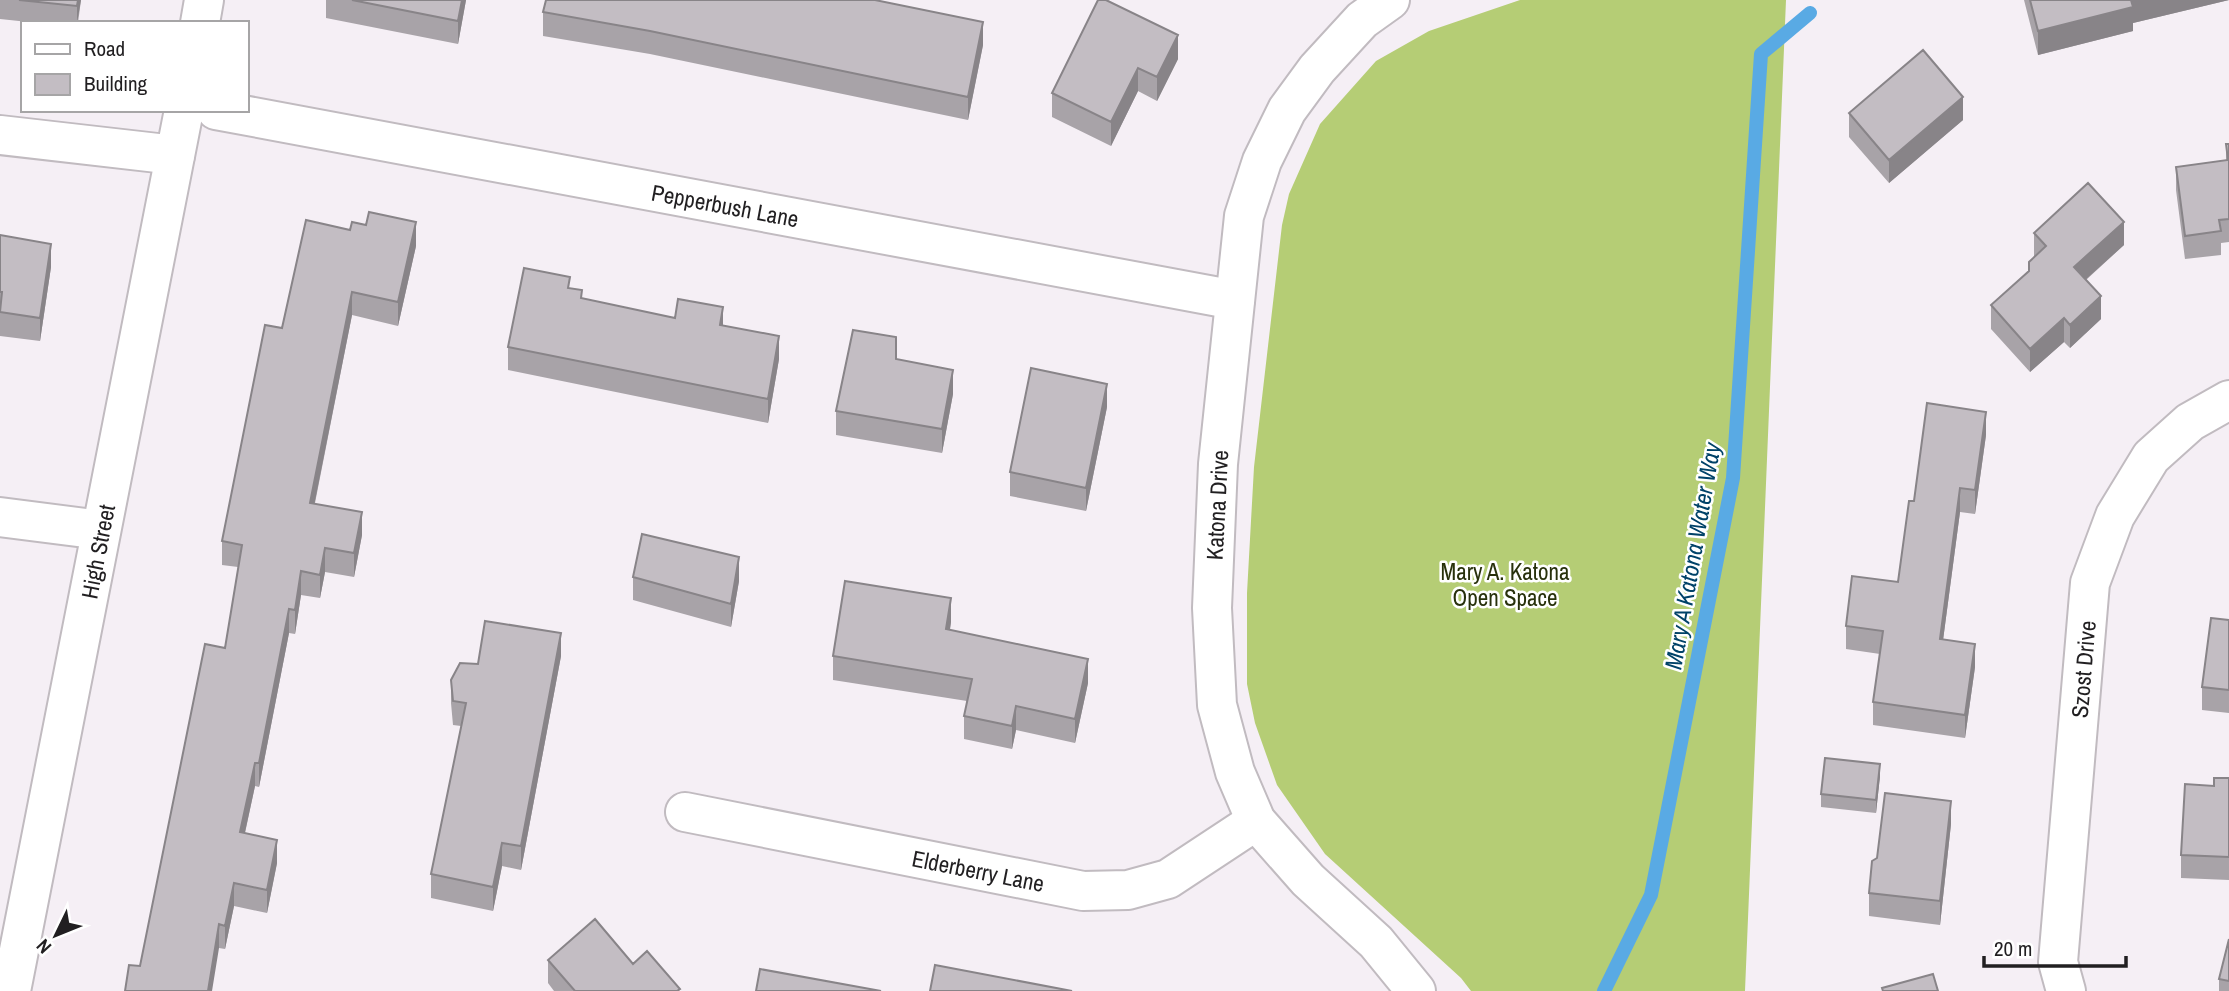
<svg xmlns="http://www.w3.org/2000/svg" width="2229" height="991" viewBox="0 0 2229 991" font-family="'Archivo Narrow',sans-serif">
	<rect width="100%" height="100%" fill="#f5eff5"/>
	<!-- forest -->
	<path fill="#b5cd75" d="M 1520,0 L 1786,0 L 1745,991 L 1471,991 L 1461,978 L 1325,854 L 1277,785 L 1255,723 L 1247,684 L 1247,593 L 1254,467 L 1282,225 L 1289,194 L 1320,124 L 1376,61 L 1429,31 Z"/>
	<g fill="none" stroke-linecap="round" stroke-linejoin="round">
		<!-- stream -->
		<path stroke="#59aae4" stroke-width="14" d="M 1604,991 L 1651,895 L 1733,478 L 1761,54 L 1810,13"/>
		<!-- minor casing -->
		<g stroke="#c1bbc0" stroke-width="42">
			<g id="minor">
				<path d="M 1390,0 L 1362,20 L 1317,69 L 1287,110 L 1262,161 L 1244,216 L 1218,464 L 1212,608 L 1217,705 L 1235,772 L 1256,821 L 1308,880 L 1376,942 L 1416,991"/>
				<path d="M 200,23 L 204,0"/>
				<path id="s1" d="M 216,110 L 1235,300"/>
				<path d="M 0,135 L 175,155"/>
				<path d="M 0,517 L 101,530"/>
				<path id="s2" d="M 685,812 L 1083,891 L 1128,890 L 1168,879 L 1256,821"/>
				<path id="s3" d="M 11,991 L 184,110"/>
				<path id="s4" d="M 2066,991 L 2058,962 L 2090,583 L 2115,516 L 2151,457 L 2190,422 L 2229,400"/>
			</g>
		</g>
		<!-- minor -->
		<use href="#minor" stroke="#fff" stroke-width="38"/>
	</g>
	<!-- wall -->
	<path fill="#a8a3a8" d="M 0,0 L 81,0 L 78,23 L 38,23 L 0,19 Z
		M 326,0 L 466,0 L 458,44 L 326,18 Z
		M 1098,0 L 1178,59 L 1157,101 L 1138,91 L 1111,146 L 1052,117 L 1052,93 Z
		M 2024,0 L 2229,0 L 2133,23 L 2133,31 L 2038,55 Z
		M 543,12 L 983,45 L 968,120 L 650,54 L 543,36 Z
		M 1849,113 L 1963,120 L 1889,183 L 1849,137 Z
		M 2226,144 L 2229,144 L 2229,242 L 2221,243 L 2221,255 L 2185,259 L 2176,190 L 2176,167 L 2226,160 Z
		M 2034,233 L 2124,245 L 2086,280 L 2101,319 L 2070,348 L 2064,342 L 2030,372 L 1991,329 L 1991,305 L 2029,271 L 2034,257 Z
		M 0,235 L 51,267 L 40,341 L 0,336 Z
		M 416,246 L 398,326 L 352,315 L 315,503 L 362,535 L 354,577 L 325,572 L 320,598 L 301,595 L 295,634 L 289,633 L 259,787 L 255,786 L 245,833 L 277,863 L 267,913 L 234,906 L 225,949 L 219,948 L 140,966 L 225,648 L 238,567 L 222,565 L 222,541 L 282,328 Z
		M 570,288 L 582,299 L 675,318 L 723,325 L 779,359 L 768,423 L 508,370 L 508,347 Z
		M 896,359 L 953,394 L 942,453 L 836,435 L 836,411 Z
		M 1107,407 L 1086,511 L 1010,496 L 1010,472 Z
		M 1986,435 L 1975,514 L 1960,512 L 1943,640 L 1975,667 L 1965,738 L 1873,725 L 1873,702 L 1880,654 L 1846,649 L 1846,626 L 1898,582 L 1914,501 Z
		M 633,577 L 739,581 L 731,627 L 633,600 Z
		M 2229,620 L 2229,713 L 2202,710 L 2202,687 Z
		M 951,622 L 950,630 L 1088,683 L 1075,743 L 1016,730 L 1012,749 L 964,739 L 964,716 L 967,701 L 833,680 L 833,656 Z
		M 561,656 L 521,870 L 502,866 L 493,911 L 431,898 L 431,874 L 461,726 L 453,725 L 451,703 L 451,680 L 478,664 Z
		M 1880,776 L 1876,813 L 1821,807 L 1821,794 Z
		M 2229,778 L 2229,880 L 2181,878 L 2181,855 L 2214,786 Z
		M 1951,824 L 1940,925 L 1869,916 L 1869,893 L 1877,858 Z
		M 2229,939 L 2229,991 L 2219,991 L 2219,979 Z
		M 548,960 L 633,964 L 680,991 L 554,991 L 548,983 Z"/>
	<!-- shaded-wall -->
	<path fill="#888488" d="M 78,0 L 81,0 L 77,23 L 77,6 Z
		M 462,0 L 466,0 L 458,44 L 458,21 Z
		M 2131,0 L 2229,0 L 2133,23 L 2133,31 L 2038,55 L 2038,31 Z
		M 983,22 L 983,45 L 968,120 L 968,97 Z
		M 1178,35 L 1178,59 L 1157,101 L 1157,77 Z
		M 1138,68 L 1138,91 L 1111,146 L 1111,122 Z
		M 1963,97 L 1963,120 L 1889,183 L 1889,160 Z
		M 416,222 L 416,246 L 398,326 L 398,302 Z
		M 2124,222 L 2124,245 L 2074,290 L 2074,267 Z
		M 51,244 L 51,267 L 40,341 L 40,318 Z
		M 352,292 L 352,315 L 310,526 L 310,503 Z
		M 2101,296 L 2101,319 L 2070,348 L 2070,325 Z
		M 723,307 L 723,331 L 720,325 Z
		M 2064,318 L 2064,342 L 2030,372 L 2030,349 Z
		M 779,336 L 779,359 L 768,423 L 768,399 Z
		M 953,370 L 953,394 L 942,453 L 942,429 Z
		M 1107,384 L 1107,407 L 1086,511 L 1086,488 Z
		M 1986,412 L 1986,435 L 1975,514 L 1975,490 Z
		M 1960,488 L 1960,512 L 1940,663 L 1940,639 Z
		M 362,512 L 362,535 L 354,577 L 354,553 Z
		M 325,548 L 325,572 L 320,598 L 320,575 Z
		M 739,557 L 739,581 L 731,627 L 731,604 Z
		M 301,571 L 301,595 L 295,634 L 295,610 Z
		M 951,598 L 951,622 L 946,652 L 946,629 Z
		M 289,609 L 289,633 L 259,787 L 259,763 Z
		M 561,633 L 561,656 L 521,870 L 521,846 Z
		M 1975,644 L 1975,667 L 1965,738 L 1965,715 Z
		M 1088,659 L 1088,683 L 1075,743 L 1075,719 Z
		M 1016,706 L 1016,730 L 1012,749 L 1012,726 Z
		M 255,763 L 255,786 L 240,855 L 240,832 Z
		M 1880,764 L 1880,776 L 1876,813 L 1876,800 Z
		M 1951,801 L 1951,824 L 1940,925 L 1940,901 Z
		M 277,840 L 277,863 L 267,913 L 267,890 Z
		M 502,843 L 502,866 L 493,911 L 493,887 Z
		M 234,883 L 234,906 L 225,949 L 225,926 Z
		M 219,924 L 219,948 L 212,991 L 208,991 Z"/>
	<!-- building -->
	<path fill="#c3bdc3" stroke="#888488" stroke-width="2" d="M 19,0 L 78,0 L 77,6 Z
		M 352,0 L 462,0 L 458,21 Z
		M 546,0 L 875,0 L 983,22 L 968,97 L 650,31 L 543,12 Z
		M 1098,0 L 1106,0 L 1178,35 L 1157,77 L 1138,68 L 1111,122 L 1052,93 Z
		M 2030,0 L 2133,0 L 2131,0 L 2133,7 L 2038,31 Z
		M 1923,50 L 1963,97 L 1889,160 L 1849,113 Z
		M 2226,144 L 2229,144 L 2229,219 L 2219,220 L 2221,231 L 2185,236 L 2176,167 L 2228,160 Z
		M 2088,183 L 2124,222 L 2074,267 L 2101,296 L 2070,325 L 2064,318 L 2030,349 L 1991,305 L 2029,271 L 2029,262 L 2046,246 L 2034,233 Z
		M 369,212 L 416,222 L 398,302 L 352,292 L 310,503 L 362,512 L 354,553 L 325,548 L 320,575 L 301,571 L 295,610 L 289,609 L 259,763 L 255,763 L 240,832 L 277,840 L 267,890 L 234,883 L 225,926 L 219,924 L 208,991 L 125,991 L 129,965 L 140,966 L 205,644 L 225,648 L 242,545 L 222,541 L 265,325 L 282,328 L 306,220 L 350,230 L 352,222 L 366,225 Z
		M 0,235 L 51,244 L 40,318 L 0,312 L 2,292 L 0,292 Z
		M 524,268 L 570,277 L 568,288 L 582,290 L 581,298 L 675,318 L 678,299 L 723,307 L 720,325 L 779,336 L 768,399 L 508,347 Z
		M 853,330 L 896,337 L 896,359 L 953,370 L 942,429 L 836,411 Z
		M 1031,368 L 1107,384 L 1086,488 L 1010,472 Z
		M 1927,403 L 1986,412 L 1975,490 L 1960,488 L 1940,639 L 1975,644 L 1965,715 L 1873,702 L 1883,631 L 1846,626 L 1852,576 L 1898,582 L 1909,501 L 1914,501 Z
		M 642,534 L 739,557 L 731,604 L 633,577 Z
		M 845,581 L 951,598 L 946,629 L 1088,659 L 1075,719 L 1016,706 L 1012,726 L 964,716 L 972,679 L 833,656 Z
		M 2211,618 L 2229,620 L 2229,690 L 2202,687 Z
		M 485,621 L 561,633 L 521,846 L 502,843 L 493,887 L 431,874 L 466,703 L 453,701 L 451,680 L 460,663 L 478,664 Z
		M 1825,758 L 1880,764 L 1876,800 L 1821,794 Z
		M 2214,778 L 2229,778 L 2229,857 L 2181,855 L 2185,784 L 2214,786 Z
		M 1885,793 L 1951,801 L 1940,901 L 1869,893 L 1872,861 L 1877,858 Z
		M 595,919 L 633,964 L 647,951 L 680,989 L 677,991 L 575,991 L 548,960 Z
		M 2229,939 L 2229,981 L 2219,979 Z
		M 935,965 L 1072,991 L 930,991 Z
		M 760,969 L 881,991 L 756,991 Z
		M 1933,974 L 1938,991 L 1883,991 L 1882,988 Z"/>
	<g text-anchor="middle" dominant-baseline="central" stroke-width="5" stroke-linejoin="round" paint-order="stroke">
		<!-- street labels -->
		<g font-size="23" fill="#211f21" stroke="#fff">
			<text stroke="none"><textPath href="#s1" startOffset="518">Pepperbush Lane</textPath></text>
			<text transform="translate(1217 505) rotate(-87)">Katona Drive</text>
			<text stroke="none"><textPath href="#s3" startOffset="448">High Street</textPath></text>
			<text stroke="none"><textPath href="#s4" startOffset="324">Szost Drive</textPath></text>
			<text stroke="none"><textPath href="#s2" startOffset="299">Elderberry Lane</textPath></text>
		</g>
		<!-- park labels -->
		<g font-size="23" fill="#28310c" stroke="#fff">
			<text x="1505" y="571">Mary A. Katona<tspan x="1505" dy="26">Open Space</tspan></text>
		</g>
		<!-- water labels -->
		<g font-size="24" font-style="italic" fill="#004268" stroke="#fff">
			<text transform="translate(1692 556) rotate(-80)">Mary A Katona Water Way</text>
		</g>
	</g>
	<!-- legend -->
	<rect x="21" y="21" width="228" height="91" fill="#ffffff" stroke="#a6a5a6" stroke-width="2"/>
	<rect x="35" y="44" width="35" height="10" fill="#ffffff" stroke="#a6a5a6" stroke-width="2"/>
	<text x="84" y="56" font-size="21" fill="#211f21">Road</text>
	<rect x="35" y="74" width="35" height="21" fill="#c3bdc3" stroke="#a6a5a6" stroke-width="2"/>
	<text x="84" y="91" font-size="21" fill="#211f21">Building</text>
	<!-- north arrow -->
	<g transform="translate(56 935) rotate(227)" stroke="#ffffff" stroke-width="5" paint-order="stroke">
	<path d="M0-5L12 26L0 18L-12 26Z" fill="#211f21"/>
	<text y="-10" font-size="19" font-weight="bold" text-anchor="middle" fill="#211f21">N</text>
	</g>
	<!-- scale -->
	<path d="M1984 956v10h142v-10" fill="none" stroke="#211f21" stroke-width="3.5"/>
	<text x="1994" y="956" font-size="21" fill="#211f21" stroke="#ffffff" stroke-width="5" paint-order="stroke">20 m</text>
</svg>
